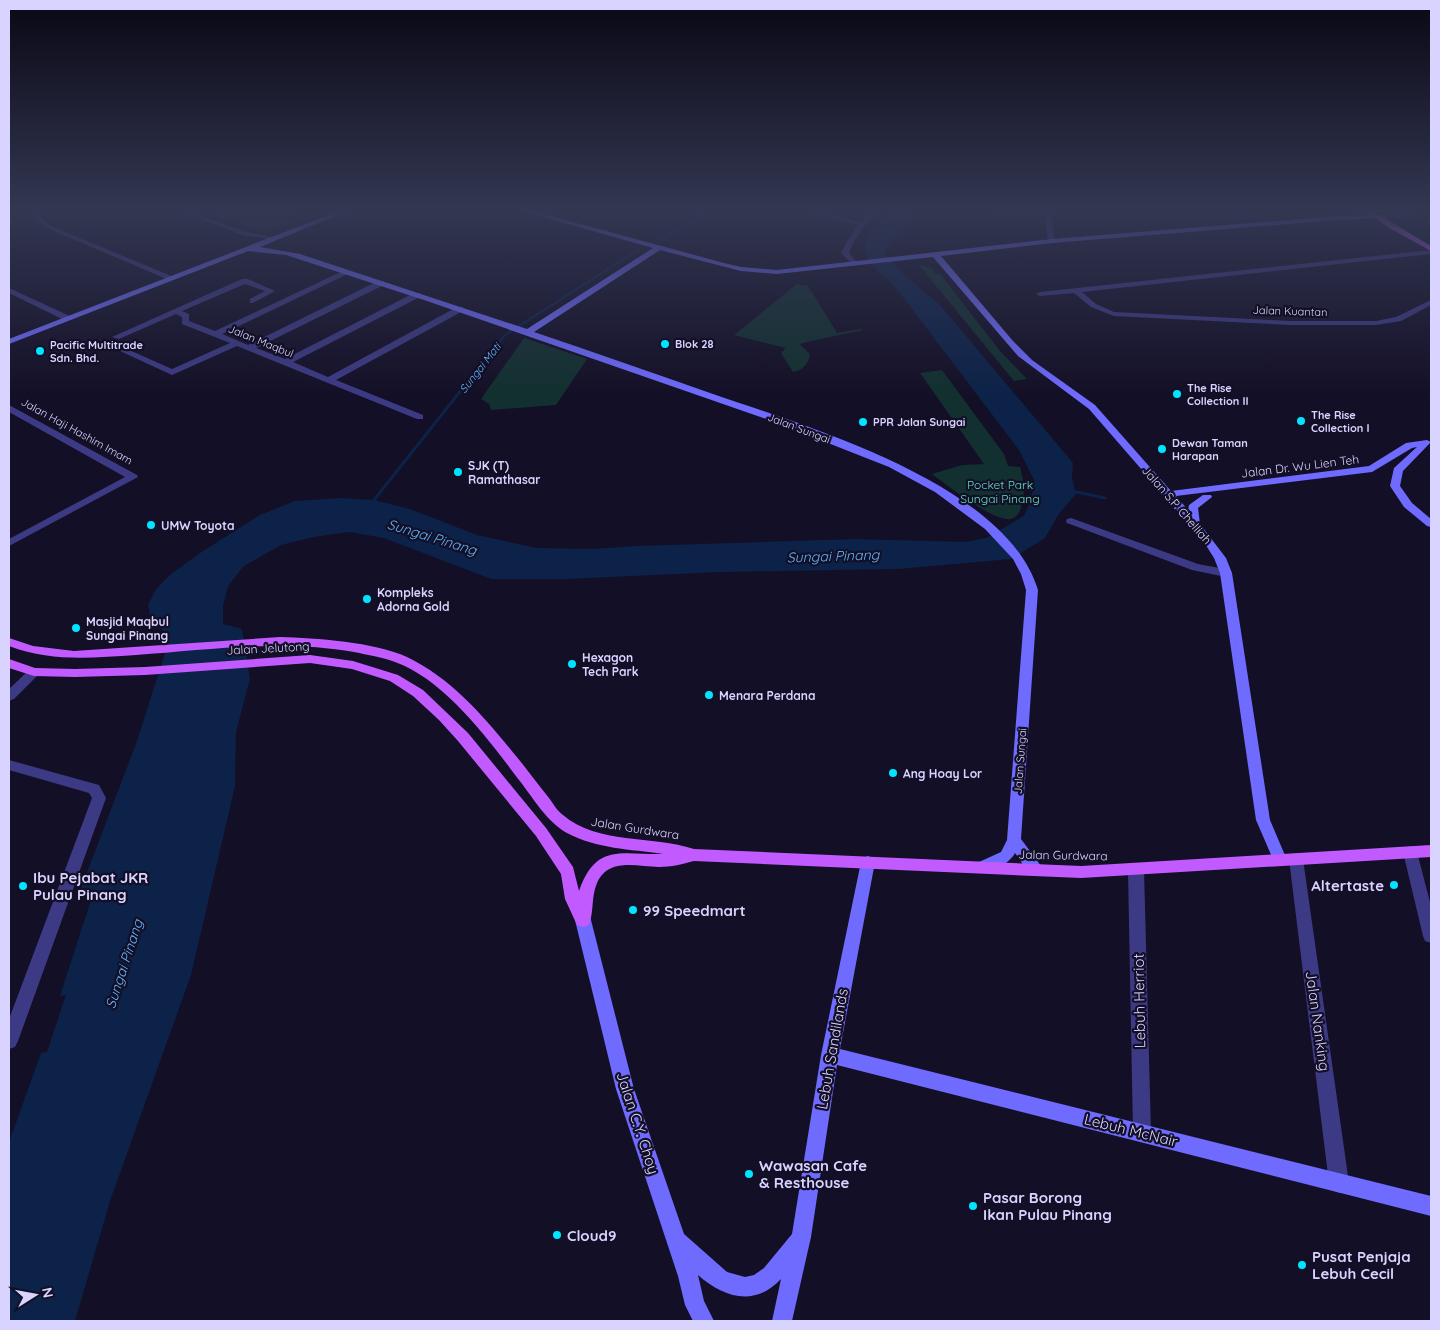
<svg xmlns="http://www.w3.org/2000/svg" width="1440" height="1330" viewBox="0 0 1440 1330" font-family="Quicksand,sans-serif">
	<rect width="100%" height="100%" fill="#130f26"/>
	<!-- green -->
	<path fill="#12302f" d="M 217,210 L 282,210 L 308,217 L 264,233 L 209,213 Z
		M 986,210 L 1037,210 L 1038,215 L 994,218 Z
		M 918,264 L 933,269 L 934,273 L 941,275 L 1000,351 L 1027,379 L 1014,381 Z
		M 797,284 L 808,286 L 837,333 L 861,329 L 863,330 L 802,343 L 800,345 L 810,354 C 808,364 804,370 793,372 L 781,353 L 786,348 L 734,335 Z
		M 524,338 L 587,359 L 556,405 L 491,410 L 489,404 L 481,399 Z
		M 942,370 L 1004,454 L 1008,466 L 1020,467 C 1024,482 1026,492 1021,508 C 1019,513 1017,517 1011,519 C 993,522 947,485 932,474 L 962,465 L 984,464 L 920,373 Z"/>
	<!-- water -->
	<path fill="#0c2248" d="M 892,210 L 912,210 L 913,219 L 896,236 L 884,253 L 902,273 L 939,304 L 1073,463 L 1072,478 L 1076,494 L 1058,515 L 1045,538 L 1011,559 L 899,569 L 721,572 L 567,579 L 491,579 L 384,538 L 349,532 L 314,537 L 281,545 L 244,566 L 228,586 L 223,606 L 223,624 L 242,629 L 250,679 L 236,732 L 235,786 L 191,975 L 110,1201 L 75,1321 L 9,1321 L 9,1142 L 45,1042 L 93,894 L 78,896 L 137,741 L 165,653 L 167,635 L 150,616 L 148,605 L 156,589 L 171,574 L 203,551 L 260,515 L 295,501 L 340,498 L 374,500 L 410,509 L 477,535 L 537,548 L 591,549 L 636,546 L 854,539 L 965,542 L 986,538 L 1024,516 L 1031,500 L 1034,480 L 1019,450 L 893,284 C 854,255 859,240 892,210 Z"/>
	<!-- pier -->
	<path fill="#130f26" d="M 66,995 L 47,1052 L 41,1053 L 60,996 Z"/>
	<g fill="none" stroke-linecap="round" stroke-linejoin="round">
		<!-- stream-far1 -->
		<path stroke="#0c2248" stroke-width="2.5" d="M 661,239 L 704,215 L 694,210
			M 496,346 L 505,335 L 638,250"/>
		<!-- stream -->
		<path stroke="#0c2248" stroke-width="3" d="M 1072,491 L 1105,498
			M 374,500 L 497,345"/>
		<!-- street -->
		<path fill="#3d3a85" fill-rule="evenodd" d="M 30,210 L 36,210 L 38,215 L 51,226 L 176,278 L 169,280 L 47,228 L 33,217 Z
			M 176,210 L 186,210 L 246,232 L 273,237 L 269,239 L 243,235 Z
			M 799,210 L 811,210 L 861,222 L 872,210 L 879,210 C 867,224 855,235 849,253 L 858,264 L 854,266 L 841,253 L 847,241 L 858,225 Z
			M 1044,210 L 1050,210 L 1055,243 L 1048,241 Z
			M 1409,210 L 1417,210 C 1409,217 1390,221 1382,216 Z
			M 1431,250 L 1431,254 L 1082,292 L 1096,304 L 1114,312 L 1290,321 L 1376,321 L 1396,317 L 1431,300 L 1431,305 L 1401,321 L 1376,325 L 1290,325 L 1114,316 L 1091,307 L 1074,293 L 1040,296 L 1036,294 L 1040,292 Z
			M 345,270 L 352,272 L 222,334 L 248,345 L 378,281 L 384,281 L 384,285 L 256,348 L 285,359 L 414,293 L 420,293 L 420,297 L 293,362 L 328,377 L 457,307 L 463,307 L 463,311 L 336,380 L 423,415 L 423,419 L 417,419 L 237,346 L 172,375 L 120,351 L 127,349 L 172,369 L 230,343 L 182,324 L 182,317 L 176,314 L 119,339 L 112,337 L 242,279 L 248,279 L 275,291 L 253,303 L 250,303 L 250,299 L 265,291 L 245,284 L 182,311 L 189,314 L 189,321 L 215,331 Z
			M 9,288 L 72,317 L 73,319 L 66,321 L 9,293 Z
			M 9,405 L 137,475 L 138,477 L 9,546 L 9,539 L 125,477 L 9,412 Z
			M 1071,518 L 1198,564 L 1230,570 L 1232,573 L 1226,577 L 1192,570 L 1067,523 L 1066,521 L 1067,519 Z
			M 34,668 L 38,669 L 40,672 L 38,675 L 14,699 L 9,701 L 9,689 L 30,669 Z
			M 9,760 L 99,785 L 106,798 L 18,1041 L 15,1047 L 9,1049 L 9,1019 L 92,798 L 89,793 L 9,770 Z
			M 1410,846 L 1415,848 L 1417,852 L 1431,906 L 1431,943 L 1425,941 L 1423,936 L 1403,852 L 1405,848 Z
			M 1296,853 L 1301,855 L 1303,859 L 1349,1183 L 1346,1190 L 1339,1193 L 1332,1190 L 1329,1183 L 1289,859 L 1291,855 Z
			M 1136,864 L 1141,865 L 1144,870 L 1151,1133 L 1149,1140 L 1142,1142 L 1135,1140 L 1133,1133 L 1128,870 L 1131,865 Z"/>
		<!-- secondary -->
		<path fill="#6f6bff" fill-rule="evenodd" d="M 341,210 L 350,210 L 260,247 L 300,254 L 527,329 L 653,248 L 518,210 L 529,210 L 724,263 L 741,267 L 777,270 L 1052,239 L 1338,216 L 1387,215 L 1388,216 L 1385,218 L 1338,220 L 1052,243 L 941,256 L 1013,341 L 1032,360 L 1095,405 L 1171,491 L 1369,466 L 1406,443 L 1427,440 L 1431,442 L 1403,471 L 1400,486 L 1412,503 L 1431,519 L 1431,527 L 1427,526 L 1404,507 L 1390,486 L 1394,468 L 1417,447 L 1412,448 L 1372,472 L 1176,496 L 1188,510 L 1189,505 L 1203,495 L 1211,495 L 1212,497 L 1198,508 L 1200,524 L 1226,558 L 1232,573 L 1270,820 L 1287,860 L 1285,864 L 1280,866 L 1275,864 L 1256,820 L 1220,573 L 1214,558 L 1202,539 L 1089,409 L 1018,356 L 933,257 L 777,274 L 741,271 L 660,250 L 534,332 C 594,352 653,373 713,394 C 809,427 1006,484 1038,590 L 1021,839 L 1044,870 L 1041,875 C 1029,879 1022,862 1015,853 C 1010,863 990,875 979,872 L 976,867 L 979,862 L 1001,852 L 1007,840 L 1026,590 L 1021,574 L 1013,559 L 985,529 L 935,492 L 889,467 L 772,421 L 427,301 L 286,255 L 248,251 L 9,344 L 9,339 Z
			M 868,856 L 873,858 L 875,862 L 840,1049 L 1431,1196 L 1431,1216 L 837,1065 L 811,1237 L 792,1321 L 772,1321 L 781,1279 C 755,1307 724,1298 698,1275 L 704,1301 L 714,1321 L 693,1321 L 685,1305 L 678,1276 L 616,1089 L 575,920 L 577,915 L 583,913 L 589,915 L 591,920 L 634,1089 L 684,1234 L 727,1272 L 745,1277 L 754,1275 L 764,1268 L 792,1234 L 821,1055 L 861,862 L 863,858 Z"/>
		<!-- primary -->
		<path fill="#c25bff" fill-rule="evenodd" d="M 1363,210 L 1371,210 L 1431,246 L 1431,251 L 1391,229 Z
			M 280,637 C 315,638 375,642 407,657 C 449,677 482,714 511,750 C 524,765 536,782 549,798 C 553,803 557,811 563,815 C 598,845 652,835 694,849 L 1081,866 L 1431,845 L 1431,857 L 1081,878 L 694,861 C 683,864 671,867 659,867 C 637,867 609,857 597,883 C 591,897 594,912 589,925 L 583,927 L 577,925 L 565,899 L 561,874 L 536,836 L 458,741 L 439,720 L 413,696 L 390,681 L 352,669 L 310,663 L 145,675 L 75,677 L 34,676 L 9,668 L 9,659 L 35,668 L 75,669 L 145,667 L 310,655 L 353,661 L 398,675 L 423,690 L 468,733 L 546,828 L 573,867 L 579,891 C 596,842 622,855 663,854 C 630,849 597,849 567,833 C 546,821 534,799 519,780 C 488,739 445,680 395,662 C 382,657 368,655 354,652 C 282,639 208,650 136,655 C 90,658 52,662 9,646 L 9,638 L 33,646 L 74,651 Z"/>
	</g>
	<!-- sky -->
	<linearGradient id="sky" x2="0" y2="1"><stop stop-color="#0a0815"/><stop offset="0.53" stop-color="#333752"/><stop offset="1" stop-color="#333752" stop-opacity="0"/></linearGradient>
	<rect width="1440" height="396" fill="url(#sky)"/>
	<!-- markers -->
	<g fill="#00e5ff" stroke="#130f26" stroke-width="2">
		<circle cx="665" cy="344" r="5"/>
		<circle cx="40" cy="351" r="5"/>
		<circle cx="1177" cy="394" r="5"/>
		<circle cx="1301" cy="421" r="5"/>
		<circle cx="863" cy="422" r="5"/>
		<circle cx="1162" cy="449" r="5"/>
		<circle cx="458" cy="472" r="5"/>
		<circle cx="151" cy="525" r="5"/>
		<circle cx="367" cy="599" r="5"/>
		<circle cx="76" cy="628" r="5"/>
		<circle cx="572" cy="664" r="5"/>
		<circle cx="709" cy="695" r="5"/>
		<circle cx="893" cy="773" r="5"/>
		<circle cx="1394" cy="885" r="5"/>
		<circle cx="23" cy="886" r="5"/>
		<circle cx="633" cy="910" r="5"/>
		<circle cx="749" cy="1174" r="5"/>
		<circle cx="973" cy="1206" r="5"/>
		<circle cx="557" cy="1235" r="5"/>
		<circle cx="1302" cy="1265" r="5"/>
	</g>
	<g text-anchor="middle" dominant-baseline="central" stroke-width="4.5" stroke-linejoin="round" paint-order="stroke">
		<!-- far-street labels -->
		<g font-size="11" fill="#d9d4ff" stroke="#130f26">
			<text transform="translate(1290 311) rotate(2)">Jalan Kuantan</text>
			<text transform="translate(261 341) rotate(22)">Jalan Maqbul</text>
			<text transform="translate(799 428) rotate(21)">Jalan Sungai</text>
			<text transform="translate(77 431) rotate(29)">Jalan Haji Hashim Imam</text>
			<text transform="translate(1020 761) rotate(-86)">Jalan Sungai</text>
		</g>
		<!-- far-poi labels -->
		<g font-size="11" font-weight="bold" fill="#d9d4ff" stroke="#130f26" text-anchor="start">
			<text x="675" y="344">Blok 28</text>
			<text x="50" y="345">Pacific Multitrade<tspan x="50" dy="13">Sdn. Bhd.</tspan></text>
			<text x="1187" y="388">The Rise<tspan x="1187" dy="13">Collection II</tspan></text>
			<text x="1311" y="415">The Rise<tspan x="1311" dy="13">Collection I</tspan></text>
			<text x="873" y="422">PPR Jalan Sungai</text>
			<text x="1172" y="443">Dewan Taman<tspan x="1172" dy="13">Harapan</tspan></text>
		</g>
		<!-- far-water labels -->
		<g font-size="11" font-style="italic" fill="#62b6ff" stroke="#130f26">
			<text transform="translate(480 368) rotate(-52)">Sungai Mati</text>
		</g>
		<!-- poi labels -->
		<g font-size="12" font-weight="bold" fill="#d9d4ff" stroke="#130f26" text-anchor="start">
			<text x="468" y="465">SJK (T)<tspan x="468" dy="14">Ramathasar</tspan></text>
			<text x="161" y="525">UMW Toyota</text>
			<text x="377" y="592">Kompleks<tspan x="377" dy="14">Adorna Gold</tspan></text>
			<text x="86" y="621">Masjid Maqbul<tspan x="86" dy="14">Sungai Pinang</tspan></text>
			<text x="582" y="657">Hexagon<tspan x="582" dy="14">Tech Park</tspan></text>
			<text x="719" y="695">Menara Perdana</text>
			<text x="903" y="773">Ang Hoay Lor</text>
		</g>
		<!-- street labels -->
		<g font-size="12" fill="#d9d4ff" stroke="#130f26">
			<text transform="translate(1300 466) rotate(-7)">Jalan Dr. Wu Lien Teh</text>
			<text transform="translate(1177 505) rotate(49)">Jalan S.P. Chelliah</text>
			<text transform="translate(268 648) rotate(-3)">Jalan Jelutong</text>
			<text transform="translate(635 828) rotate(9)">Jalan Gurdwara</text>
			<text transform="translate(1063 855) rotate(1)">Jalan Gurdwara</text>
		</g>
		<!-- park labels -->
		<g font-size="12" fill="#5fe0c0" stroke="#130f26">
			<text x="1000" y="484">Pocket Park<tspan x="1000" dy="14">Sungai Pinang</tspan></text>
		</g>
		<!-- water labels -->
		<g font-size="14" font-style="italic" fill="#62b6ff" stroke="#130f26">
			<text transform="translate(432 537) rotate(17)">Sungai Pinang</text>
			<text transform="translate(833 556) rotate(-2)">Sungai Pinang</text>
			<text transform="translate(124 964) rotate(-72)">Sungai Pinang</text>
		</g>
		<!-- near-poi labels -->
		<g font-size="15" font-weight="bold" fill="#d9d4ff" stroke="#130f26" text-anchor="start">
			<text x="33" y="877">Ibu Pejabat JKR<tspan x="33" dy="17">Pulau Pinang</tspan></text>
			<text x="1384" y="885" text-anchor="end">Altertaste</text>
			<text x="643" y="910">99 Speedmart</text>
			<text x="759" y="1165">Wawasan Cafe<tspan x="759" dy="17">&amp; Resthouse</tspan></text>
			<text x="983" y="1197">Pasar Borong<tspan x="983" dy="17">Ikan Pulau Pinang</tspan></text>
			<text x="567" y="1235">Cloud9</text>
			<text x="1312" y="1256">Pusat Penjaja<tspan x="1312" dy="17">Lebuh Cecil</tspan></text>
		</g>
		<!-- near-street labels -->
		<g font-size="15" fill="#d9d4ff" stroke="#130f26">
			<text transform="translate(1139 1001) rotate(-91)">Lebuh Herriot</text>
			<text transform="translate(1318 1021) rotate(82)">Jalan Nanking</text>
			<text transform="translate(832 1049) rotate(-80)">Lebuh Sandilands</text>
			<text transform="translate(638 1123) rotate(72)">Jalan C.Y. Choy</text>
			<text transform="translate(1131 1130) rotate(14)">Lebuh McNair</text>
		</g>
	</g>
	<!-- border -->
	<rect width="1440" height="1330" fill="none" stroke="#d9d4ff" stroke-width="20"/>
	<!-- north arrow -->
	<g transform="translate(35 1295) rotate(79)" stroke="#130f26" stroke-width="4" paint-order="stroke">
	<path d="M0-4L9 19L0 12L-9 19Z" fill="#d9d4ff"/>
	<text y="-8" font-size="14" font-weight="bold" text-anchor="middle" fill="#d9d4ff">N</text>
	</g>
</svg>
